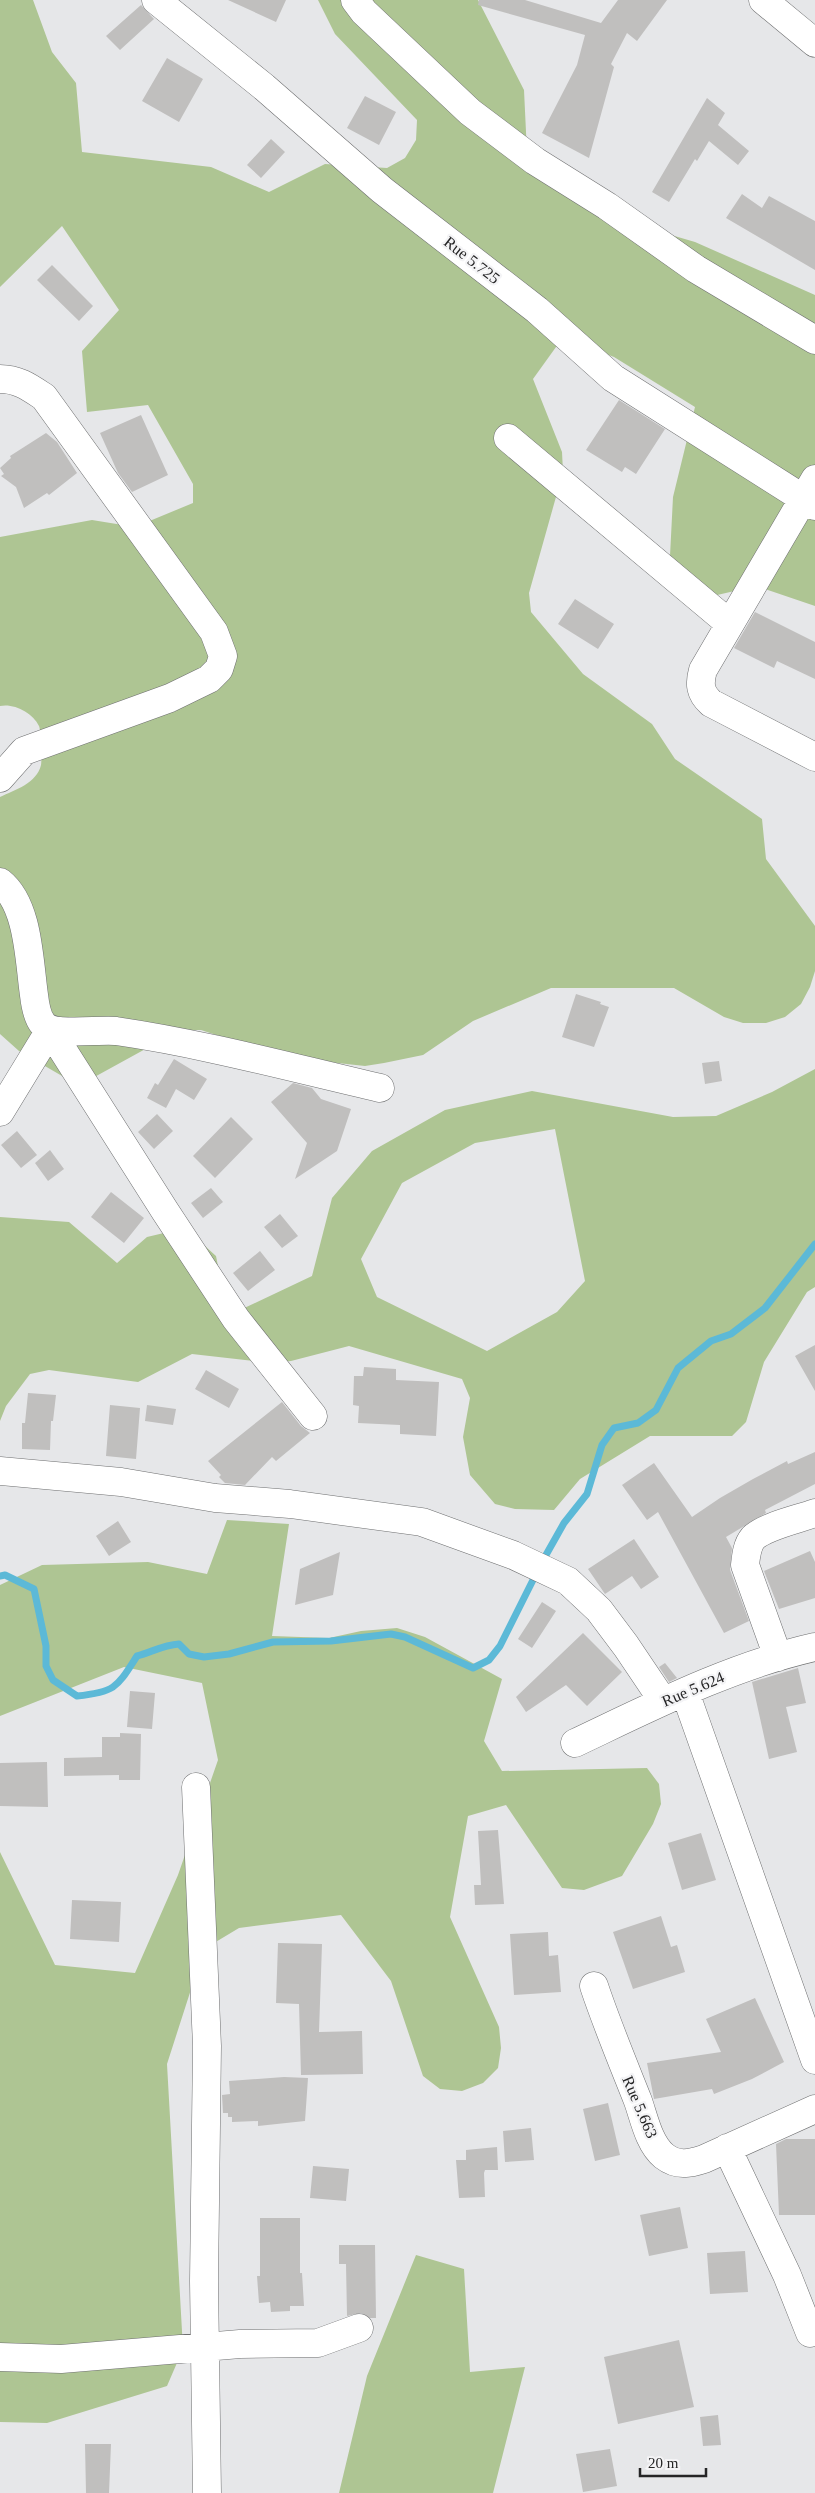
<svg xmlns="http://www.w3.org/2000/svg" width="815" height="2493" viewBox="0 0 815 2493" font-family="Georgia,serif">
	<rect width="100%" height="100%" fill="#e6e7e9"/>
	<!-- green -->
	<path fill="#aec593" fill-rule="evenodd" d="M 0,0 L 33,0 L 52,52 L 76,83 L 82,152 L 211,167 L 269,192 L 325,164 L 387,168 L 405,158 L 416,140 L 417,120 L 335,34 L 318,0 L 478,0 L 524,90 L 527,153 L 548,186 L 607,206 L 637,225 L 695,242 L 815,295 L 815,606 L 756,586 L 700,599 L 669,576 L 673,497 L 695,407 L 614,357 L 574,342 L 556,347 L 533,379 L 562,452 L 563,472 L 529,593 L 531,612 L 583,674 L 652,724 L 675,759 L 762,819 L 766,859 L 815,926 L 815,971 L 810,987 L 801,1004 L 785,1017 L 766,1023 L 743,1023 L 724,1017 L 674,988 L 551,988 L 473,1021 L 423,1055 L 384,1063 L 365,1066 L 283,1057 L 201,1030 L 180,1030 L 89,1080 L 69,1080 L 19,1051 L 0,1034 L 0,797 C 15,790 37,783 41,765 C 42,760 41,730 39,726 C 33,713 14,703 0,706 L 0,537 L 92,520 L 135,527 L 193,503 L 193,484 L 148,405 L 87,412 L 82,351 L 119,310 L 62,226 L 0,287 Z
		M 815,1069 L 815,1287 L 807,1292 L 764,1362 L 746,1422 L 732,1436 L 650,1436 L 580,1479 L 554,1510 L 515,1509 L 495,1504 L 470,1475 L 463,1437 L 470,1398 L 462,1379 L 349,1346 L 291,1361 L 272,1363 L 192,1354 L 138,1382 L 49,1370 L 30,1374 L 6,1406 L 0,1421 L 0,1217 L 69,1222 L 117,1263 L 147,1237 L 185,1228 L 216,1256 L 224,1296 L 240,1310 L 312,1276 L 332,1198 L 372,1151 L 445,1110 L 532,1091 L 673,1117 L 716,1116 L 772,1092 ZM 555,1129 L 585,1281 L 557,1312 L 487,1351 L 377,1297 L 361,1259 L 402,1183 L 475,1143 Z
		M 227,1520 L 289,1524 L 272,1636 L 329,1638 L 361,1631 L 397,1628 L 425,1637 L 502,1679 L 484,1741 L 502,1771 L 647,1768 L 659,1784 L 661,1804 L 653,1824 L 622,1876 L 584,1890 L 562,1888 L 506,1805 L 468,1816 L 450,1917 L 499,2027 L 501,2048 L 498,2068 L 483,2083 L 462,2091 L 440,2089 L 423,2076 L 391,1981 L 341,1915 L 239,1928 L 204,1949 L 167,2064 L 183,2349 L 167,2386 L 47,2423 L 0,2422 L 0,1852 L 55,1965 L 135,1973 L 178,1875 L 218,1760 L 202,1683 L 124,1667 L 0,1716 L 0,1585 L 42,1565 L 148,1562 L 207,1574 Z
		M 416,2255 L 464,2269 L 470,2372 L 525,2367 L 493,2493 L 339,2493 L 367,2376 Z"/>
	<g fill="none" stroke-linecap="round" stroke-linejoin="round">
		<!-- stream -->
		<path stroke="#5cb9d7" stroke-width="7" d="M 542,1562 L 564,1523 L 587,1494 L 602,1445 L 614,1428 L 638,1423 L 656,1410 L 678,1368 L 711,1341 L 731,1334 L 765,1308 L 815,1244
			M 0,1576 L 5,1575 L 34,1589 L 46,1646 L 46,1666 L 53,1680 L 77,1696 C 116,1692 117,1687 137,1656 C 152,1652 163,1645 179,1644 L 189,1654 L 204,1657 L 229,1654 L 273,1642 L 331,1641 L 391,1634 L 405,1637 L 473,1668 L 489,1660 L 500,1646 L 537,1572"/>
	</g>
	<!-- building -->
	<path fill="#c0bfbe" d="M 228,0 L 286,0 L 276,22 Z
		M 479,0 L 525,0 L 601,23 L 618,0 L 667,0 L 637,41 L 627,33 L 611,64 L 614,67 L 589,158 L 542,133 L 577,65 L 585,35 L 478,5 Z
		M 141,5 L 154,19 L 120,50 L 106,36 Z
		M 167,58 L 203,79 L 179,122 L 142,101 Z
		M 365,96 L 396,112 L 379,145 L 347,128 Z
		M 707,98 L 725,113 L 718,125 L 749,151 L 738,165 L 709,141 L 697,161 L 695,159 L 669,202 L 652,192 Z
		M 271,139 L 285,152 L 261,178 L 247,165 Z
		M 742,194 L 762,208 L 769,196 L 815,221 L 815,270 L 726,218 Z
		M 52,265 L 93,306 L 79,321 L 37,280 Z
		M 619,400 L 665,429 L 636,474 L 625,467 L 622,472 L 586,450 Z
		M 141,415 L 168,475 L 132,492 L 118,473 L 100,433 Z
		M 46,433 L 57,442 L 77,473 L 49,495 L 47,493 L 24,508 L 16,487 L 1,476 L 4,474 L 0,468 L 11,458 L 10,456 Z
		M 575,599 L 614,624 L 598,649 L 558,624 Z
		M 755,612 L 815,642 L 815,679 L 777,661 L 774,668 L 734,648 Z
		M 576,994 L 601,1002 L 600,1004 L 609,1007 L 594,1047 L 562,1037 Z
		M 174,1059 L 207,1079 L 194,1100 L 176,1089 L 166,1108 L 147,1098 L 155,1083 L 158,1085 Z
		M 719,1061 L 722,1081 L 705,1084 L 702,1063 Z
		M 293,1083 L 312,1088 L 321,1099 L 351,1109 L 337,1151 L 295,1179 L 307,1143 L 271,1102 Z
		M 157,1114 L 173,1131 L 154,1149 L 138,1132 Z
		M 231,1117 L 253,1139 L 215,1178 L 193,1156 Z
		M 17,1131 L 37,1155 L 21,1168 L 1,1145 Z
		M 50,1150 L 64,1169 L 48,1181 L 35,1163 Z
		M 211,1188 L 223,1202 L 203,1218 L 191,1203 Z
		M 111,1192 L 144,1218 L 124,1243 L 91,1217 Z
		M 280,1214 L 298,1236 L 282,1248 L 264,1227 Z
		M 260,1251 L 275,1270 L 248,1291 L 233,1273 Z
		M 815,1345 L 815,1391 L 795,1356 Z
		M 364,1367 L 396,1369 L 396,1380 L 439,1382 L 436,1436 L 400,1434 L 400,1425 L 358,1423 L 359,1406 L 353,1405 L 354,1376 L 363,1376 Z
		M 206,1370 L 239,1389 L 229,1408 L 195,1389 Z
		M 28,1393 L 56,1395 L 53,1421 L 51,1421 L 50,1450 L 22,1449 L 22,1423 L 25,1423 Z
		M 282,1402 L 301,1426 L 310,1433 L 276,1461 L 272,1457 L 245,1485 L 225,1483 L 219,1477 L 221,1475 L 208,1461 Z
		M 110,1405 L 140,1408 L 136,1459 L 106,1456 Z
		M 147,1405 L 176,1409 L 173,1425 L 145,1421 Z
		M 815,1452 L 815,1484 L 765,1510 L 766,1513 L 726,1537 L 732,1548 L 730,1570 L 749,1621 L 724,1633 L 658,1512 L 647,1520 L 622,1485 L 654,1463 L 692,1517 L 720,1498 L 753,1479 L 787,1461 L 788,1464 Z
		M 118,1521 L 131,1542 L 109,1556 L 96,1536 Z
		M 634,1539 L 659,1577 L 641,1589 L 632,1576 L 605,1594 L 588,1569 Z
		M 810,1551 L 815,1562 L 815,1598 L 779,1609 L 764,1571 Z
		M 340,1552 L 333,1595 L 295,1605 L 300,1569 Z
		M 542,1602 L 556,1611 L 532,1648 L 518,1639 Z
		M 583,1633 L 622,1672 L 587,1706 L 566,1685 L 526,1712 L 516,1697 Z
		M 665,1663 L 677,1678 L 669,1682 L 659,1667 Z
		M 798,1668 L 806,1703 L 786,1707 L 797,1752 L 769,1759 L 752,1682 Z
		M 130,1691 L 155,1693 L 152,1729 L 127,1727 Z
		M 120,1733 L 141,1734 L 140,1780 L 119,1780 L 119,1775 L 64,1776 L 64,1758 L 102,1757 L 102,1737 L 120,1737 Z
		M 47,1762 L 48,1807 L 0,1806 L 0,1763 Z
		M 498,1830 L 504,1904 L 475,1905 L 474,1885 L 481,1885 L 478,1831 Z
		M 701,1833 L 716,1880 L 682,1890 L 668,1843 Z
		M 72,1900 L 121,1902 L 119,1942 L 70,1939 Z
		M 661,1916 L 671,1947 L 677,1945 L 685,1972 L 633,1989 L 613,1932 Z
		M 548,1932 L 549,1956 L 558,1955 L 561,1992 L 514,1995 L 510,1934 Z
		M 278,1943 L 322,1944 L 319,2032 L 362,2031 L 363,2074 L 301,2075 L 299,2004 L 276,2003 Z
		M 755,1998 L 784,2062 L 752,2079 L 714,2094 L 712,2089 L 654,2099 L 647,2063 L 721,2052 L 706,2019 Z
		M 284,2077 L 308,2078 L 305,2121 L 258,2126 L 258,2121 L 232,2122 L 232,2117 L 228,2117 L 228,2113 L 223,2113 L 222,2095 L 230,2094 L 229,2081 Z
		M 608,2103 L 620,2155 L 595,2161 L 583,2109 Z
		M 531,2128 L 534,2160 L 505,2162 L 503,2131 Z
		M 786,2139 L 815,2139 L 815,2215 L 779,2215 L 776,2144 Z
		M 497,2147 L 498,2170 L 485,2170 L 484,2173 L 485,2197 L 459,2198 L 456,2160 L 466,2160 L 466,2150 Z
		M 313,2166 L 349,2169 L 346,2201 L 310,2198 Z
		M 680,2207 L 688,2248 L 649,2256 L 640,2215 Z
		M 260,2218 L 300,2218 L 300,2273 L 302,2273 L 304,2306 L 290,2306 L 290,2311 L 271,2312 L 270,2302 L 259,2303 L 257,2276 L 260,2276 Z
		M 339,2245 L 375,2245 L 376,2318 L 370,2318 L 361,2313 L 347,2316 L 346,2264 L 339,2264 Z
		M 745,2251 L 748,2292 L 710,2294 L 707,2253 Z
		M 679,2340 L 694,2407 L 618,2424 L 604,2357 Z
		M 718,2415 L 721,2445 L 703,2446 L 700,2417 Z
		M 85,2444 L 111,2444 L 109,2493 L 86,2493 Z
		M 610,2449 L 617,2486 L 583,2492 L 576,2454 Z"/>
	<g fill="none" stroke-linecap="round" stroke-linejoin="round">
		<!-- minor casing -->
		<g stroke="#6e6f70" stroke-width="29">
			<path id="minor" d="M 156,0 L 264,87 L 382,190 L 537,310 L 613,378 L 815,506
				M 355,0 L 364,12 L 470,112 L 535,161 L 607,206 L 696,269 L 815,340
				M 763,0 L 815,43
				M 0,379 C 18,379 29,387 44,397 L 214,632 L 223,656 L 219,669 L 209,679 L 170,698 L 24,751 L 0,778
				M 508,438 L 730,624
				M 815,479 L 703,670 C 699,684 700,693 711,703 L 815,757
				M 0,882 C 29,905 29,961 34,995 C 35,1004 37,1017 43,1024 C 54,1037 98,1029 116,1031 C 205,1044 293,1068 380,1088
				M 0,1112 L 50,1030 L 165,1211 L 236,1319 L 313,1416
				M 0,1471 L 121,1482 L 215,1498 L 290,1504 L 422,1522 L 513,1555 L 568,1581 L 599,1610 L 626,1646 L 663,1701
				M 778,1657 L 745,1565 C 746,1556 747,1545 753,1538 C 765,1526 799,1519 815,1513
				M 685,1692 L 815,2060
				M 575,1743 C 653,1706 731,1666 815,1647
				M 196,1787 L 207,2046 L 204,2281 L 207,2493
				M 594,1986 C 607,2025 623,2063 638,2101 C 644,2118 649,2144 664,2156 C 677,2166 689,2164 704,2159 L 815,2109
				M 727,2148 L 787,2275 L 810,2333
				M 0,2357 L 61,2359 L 240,2344 L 318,2343 L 359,2328"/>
		</g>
		<!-- minor -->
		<use href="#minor" stroke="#fff" stroke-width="28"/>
	</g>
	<g text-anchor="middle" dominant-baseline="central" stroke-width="4.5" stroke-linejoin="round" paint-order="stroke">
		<!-- street labels -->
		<g font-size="16" fill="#252526" stroke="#f4f4f6">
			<text transform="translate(472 260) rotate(38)">Rue 5.725</text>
			<text transform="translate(693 1689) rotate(-23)">Rue 5.624</text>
			<text transform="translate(640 2107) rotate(67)">Rue 5.663</text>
		</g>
	</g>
	<!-- scale -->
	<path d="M640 2468v8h66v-8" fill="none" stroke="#252526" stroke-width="2.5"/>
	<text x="648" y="2468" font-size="15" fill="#252526" stroke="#f4f4f6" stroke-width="4" paint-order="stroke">20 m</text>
</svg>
